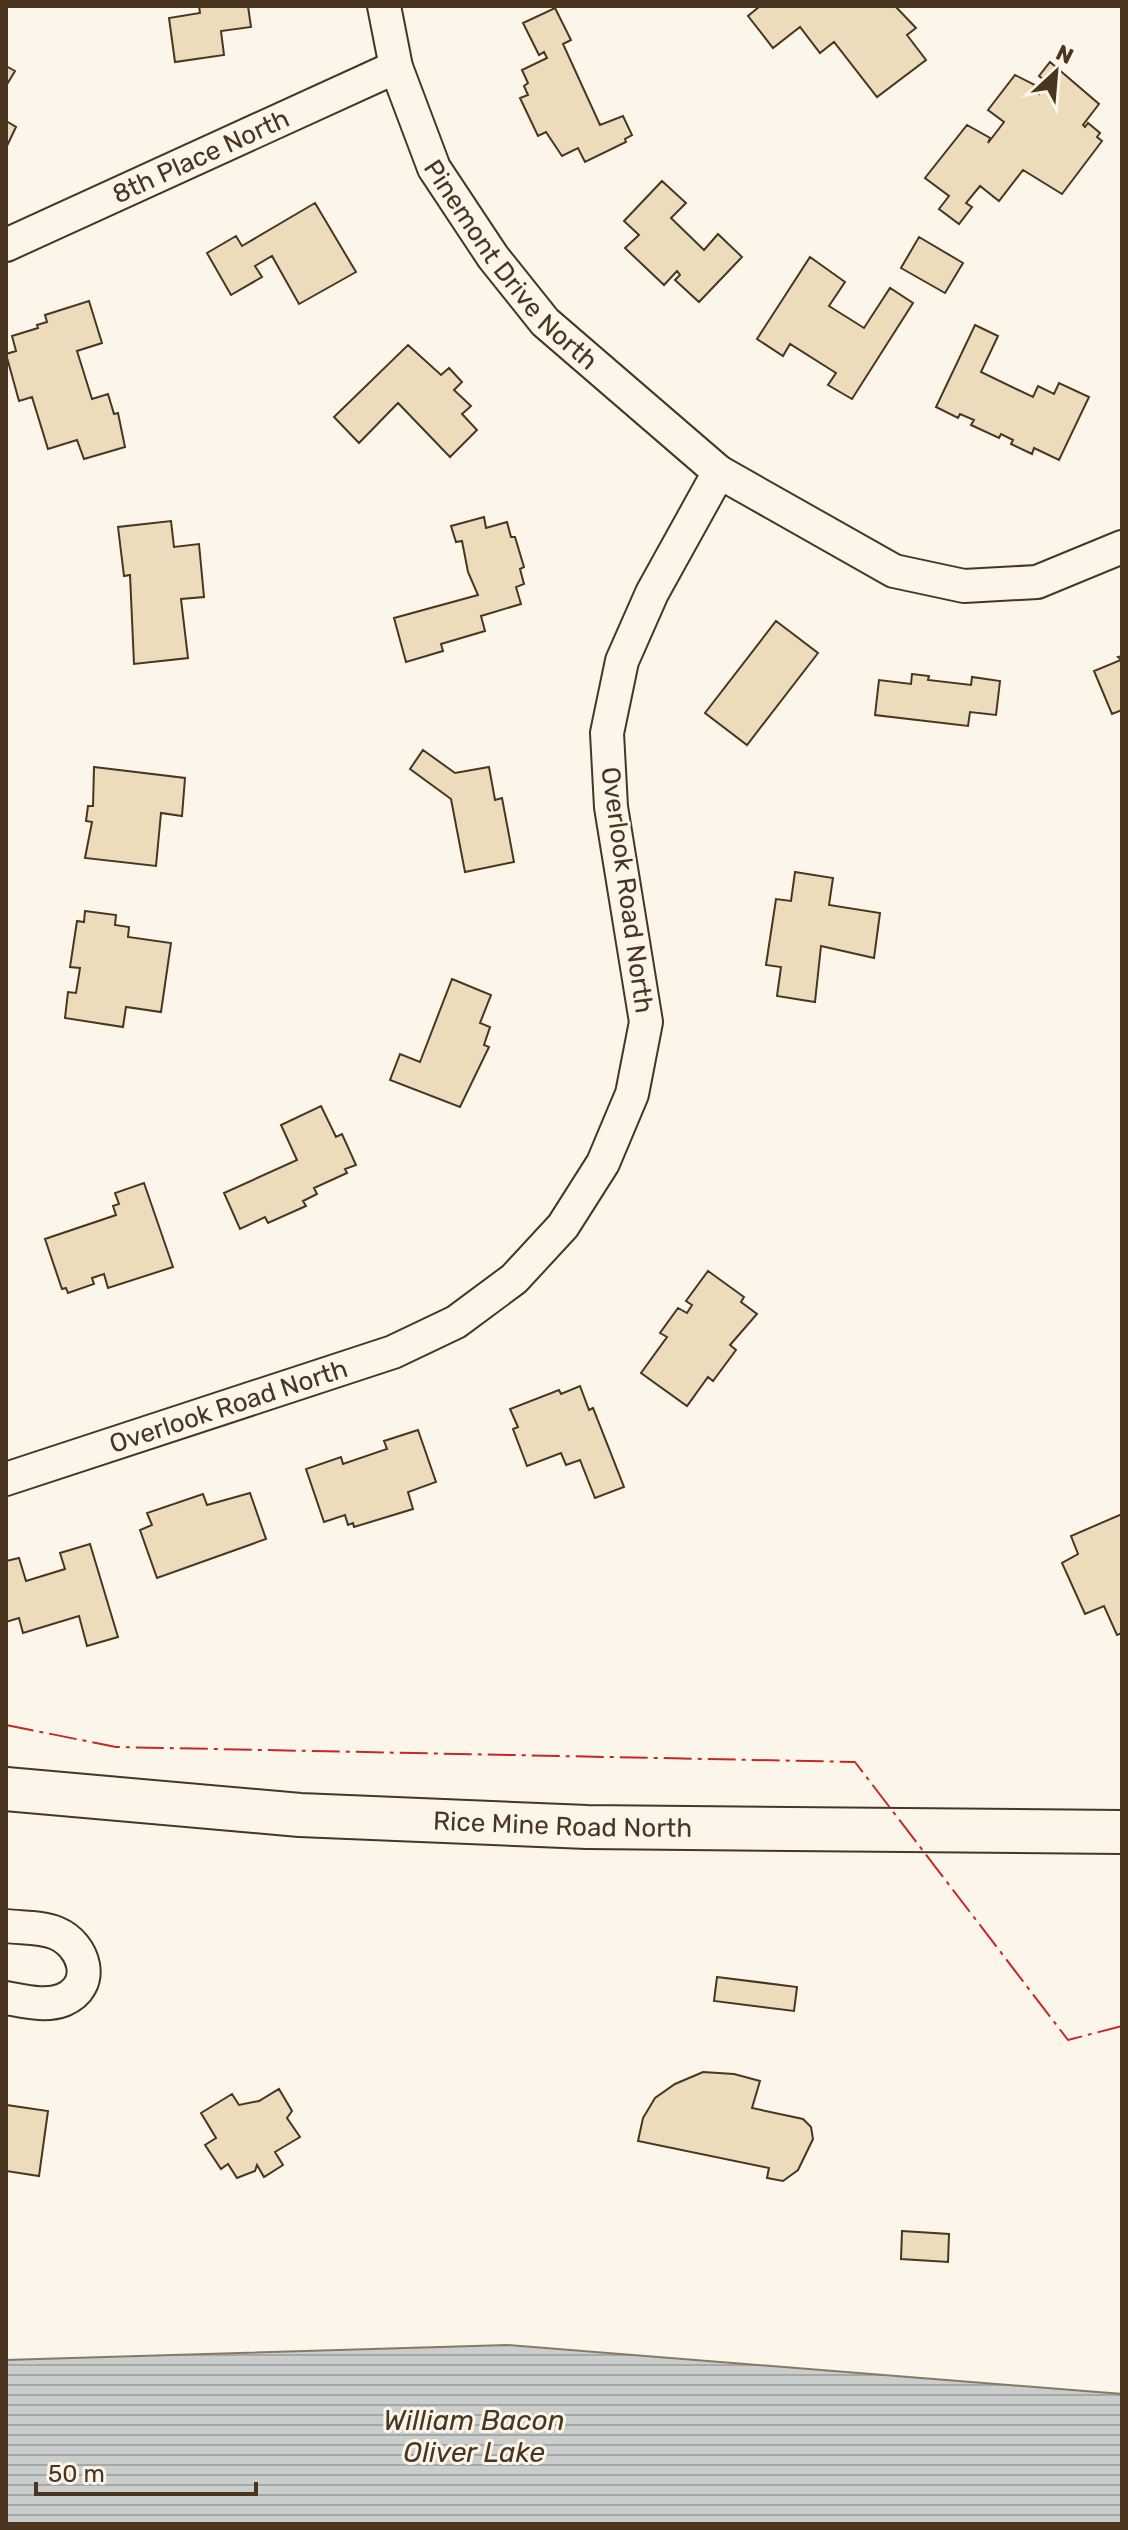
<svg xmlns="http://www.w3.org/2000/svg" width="1128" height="2530" viewBox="0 0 1128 2530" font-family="Rubik,sans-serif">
	<defs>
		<pattern id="water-rules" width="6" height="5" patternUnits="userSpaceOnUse" patternTransform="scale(2)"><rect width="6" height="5" fill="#c9cecd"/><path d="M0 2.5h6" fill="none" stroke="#a5a8a6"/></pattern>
	</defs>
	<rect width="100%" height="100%" fill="#fbf6e9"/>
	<!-- water -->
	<path fill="url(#water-rules)" stroke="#887966" stroke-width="2" d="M 507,2345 L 1122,2394 L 1122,2524 L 6,2524 L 6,2360 Z"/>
	<!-- building -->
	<path fill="#ecdcbc" stroke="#4a3520" stroke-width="2" d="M 199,6 L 248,6 L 251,27 L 221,31 L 224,55 L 175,62 L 169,18 L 200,13 Z
		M 760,6 L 895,6 L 916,28 L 907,35 L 926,60 L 877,97 L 834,42 L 820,53 L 800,27 L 773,48 L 748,16 Z
		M 555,8 L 571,40 L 563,44 L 600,125 L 623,116 L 632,135 L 625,139 L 626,142 L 585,162 L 578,148 L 562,156 L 546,132 L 538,136 L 520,98 L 528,95 L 524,86 L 528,83 L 522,70 L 547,58 L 544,52 L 539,55 L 523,23 Z
		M 1050,62 L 1099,104 L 1083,125 L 1085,127 L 1088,123 L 1100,133 L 1097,137 L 1102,141 L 1062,194 L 1023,170 L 999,201 L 980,186 L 966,203 L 972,207 L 959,224 L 939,209 L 949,196 L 925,178 L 967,125 L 990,138 L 988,143 L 1004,122 L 988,110 L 1015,75 L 1035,85 L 1032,89 L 1039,94 L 1047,82 L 1039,76 Z
		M 6,66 L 15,71 L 6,86 Z
		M 6,121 L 16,127 L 6,148 Z
		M 662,181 L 686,203 L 671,218 L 704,250 L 718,234 L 742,257 L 699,302 L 675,280 L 680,275 L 677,271 L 664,285 L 625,248 L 639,235 L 624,221 Z
		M 315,203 L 356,272 L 299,304 L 272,256 L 255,266 L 262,277 L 231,295 L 207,253 L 236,236 L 242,246 Z
		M 919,237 L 963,263 L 945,293 L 901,268 Z
		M 810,257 L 845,282 L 829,306 L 864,328 L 890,288 L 913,303 L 852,399 L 828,385 L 836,373 L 790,344 L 783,356 L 757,339 Z
		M 89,301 L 102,343 L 77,351 L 92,399 L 108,394 L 114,414 L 118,413 L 125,447 L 84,459 L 77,440 L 48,449 L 32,397 L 19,401 L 6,354 L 16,351 L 12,336 L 38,328 L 37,325 L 47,322 L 45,315 Z
		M 975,325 L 998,336 L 981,372 L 1033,397 L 1038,386 L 1054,394 L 1059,383 L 1089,397 L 1059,460 L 1034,448 L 1032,454 L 1011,444 L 1013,440 L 1001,434 L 999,438 L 971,425 L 974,420 L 960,414 L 958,418 L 936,407 Z
		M 408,345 L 441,375 L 449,368 L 462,382 L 454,390 L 471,406 L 462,414 L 477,430 L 450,457 L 398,403 L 359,443 L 334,417 Z
		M 484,517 L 486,528 L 507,522 L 511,537 L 515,537 L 524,567 L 520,569 L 524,584 L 516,587 L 521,604 L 481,616 L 485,631 L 441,644 L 443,651 L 406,662 L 394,618 L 478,595 L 468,572 L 462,541 L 456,542 L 451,526 Z
		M 171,521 L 174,547 L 199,544 L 204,597 L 181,599 L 188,658 L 134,664 L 130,575 L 124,576 L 118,527 Z
		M 776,621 L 818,653 L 747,745 L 705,713 Z
		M 1122,656 L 1122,710 L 1112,714 L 1094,671 L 1121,660 L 1118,657 Z
		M 912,674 L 929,676 L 928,680 L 971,685 L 972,677 L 1000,681 L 996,715 L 970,712 L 968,726 L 875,715 L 879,680 L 911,684 Z
		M 423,750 L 455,773 L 489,767 L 495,800 L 502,798 L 514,862 L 465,872 L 451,799 L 410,769 Z
		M 94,767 L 185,778 L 182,816 L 161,813 L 156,866 L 85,858 L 92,822 L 86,821 L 88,806 L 93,806 Z
		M 795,872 L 833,878 L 829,905 L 880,913 L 874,958 L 821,946 L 815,1002 L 777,996 L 781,967 L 766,965 L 776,899 L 791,901 Z
		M 85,911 L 116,915 L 115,925 L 129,927 L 128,937 L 171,943 L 161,1012 L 126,1007 L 123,1027 L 65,1018 L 68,992 L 76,993 L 80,968 L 70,967 L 77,921 L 84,922 Z
		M 452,979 L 491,995 L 480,1023 L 490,1027 L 484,1045 L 489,1047 L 460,1107 L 390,1080 L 400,1054 L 420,1062 Z
		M 321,1106 L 336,1137 L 342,1134 L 356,1165 L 345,1169 L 347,1173 L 314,1188 L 317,1194 L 303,1201 L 306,1206 L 268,1223 L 265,1217 L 240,1229 L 224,1193 L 297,1160 L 281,1125 Z
		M 144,1183 L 173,1267 L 108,1288 L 104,1274 L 92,1278 L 94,1284 L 68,1293 L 66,1288 L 62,1289 L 45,1239 L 116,1215 L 113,1206 L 119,1204 L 115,1193 Z
		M 708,1271 L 744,1297 L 741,1302 L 757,1314 L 730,1345 L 736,1350 L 713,1381 L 708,1377 L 687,1406 L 641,1373 L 667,1337 L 660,1333 L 678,1308 L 687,1313 L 692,1305 L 686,1301 Z
		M 580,1386 L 589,1410 L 593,1408 L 624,1487 L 595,1498 L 580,1460 L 566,1465 L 561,1453 L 527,1466 L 513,1429 L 518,1427 L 510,1409 L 559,1390 L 561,1394 Z
		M 418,1430 L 436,1482 L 408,1492 L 413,1509 L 354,1527 L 353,1523 L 348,1525 L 345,1515 L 324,1522 L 306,1469 L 341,1457 L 343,1464 L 387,1449 L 384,1441 Z
		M 250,1493 L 266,1539 L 157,1578 L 140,1530 L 152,1525 L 147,1513 L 203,1494 L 207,1505 Z
		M 1122,1514 L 1122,1633 L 1117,1635 L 1104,1606 L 1085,1614 L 1062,1563 L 1078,1554 L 1071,1536 Z
		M 90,1544 L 118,1637 L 87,1646 L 79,1616 L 23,1633 L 19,1618 L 6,1622 L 6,1561 L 19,1558 L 26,1581 L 65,1569 L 60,1553 Z
		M 717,1977 L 797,1987 L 794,2011 L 714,2001 Z
		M 703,2072 L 734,2074 L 760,2081 L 752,2108 L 803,2119 L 811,2127 L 813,2139 L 798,2170 L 783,2181 L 767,2178 L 769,2168 L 638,2141 L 643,2118 L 655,2098 L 675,2084 Z
		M 279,2089 L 292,2111 L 287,2118 L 300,2137 L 275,2152 L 283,2165 L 264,2177 L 257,2165 L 255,2171 L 237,2178 L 228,2164 L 221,2169 L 205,2145 L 216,2138 L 201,2113 L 232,2094 L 239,2105 L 259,2101 Z
		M 6,2100 L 7,2105 L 48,2111 L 39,2176 L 6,2171 Z
		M 902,2231 L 949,2234 L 948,2262 L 901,2259 Z"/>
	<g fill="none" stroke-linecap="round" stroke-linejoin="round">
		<!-- minor casing -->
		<g stroke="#4a3520" stroke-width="36">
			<g id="minor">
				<path id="s1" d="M 384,6 L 396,67 L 434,168 L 493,257 L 545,322 L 719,472 L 894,571 L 964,586 L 1037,582 L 1122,547"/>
				<path id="s2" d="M 6,245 L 396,67"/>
				<path id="s3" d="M 6,1479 L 393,1352 L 456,1322 L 514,1279 L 563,1226 L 603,1163 L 632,1094 L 646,1022 L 611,807 L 607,733 L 622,661 L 652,593 L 719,472"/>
				<path d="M 6,1926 C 22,1928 42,1927 56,1933 C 85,1945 97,1986 63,2000 C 45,2007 24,2001 6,1998"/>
			</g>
		</g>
		<!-- major casing -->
		<g stroke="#4a3520" stroke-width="46">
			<g id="major">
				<path id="s4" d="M 6,1789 L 300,1815 L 587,1827 L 1122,1832"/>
			</g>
		</g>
		<!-- minor -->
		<use href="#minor" stroke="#fbf6e9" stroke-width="32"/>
		<!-- major -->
		<use href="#major" stroke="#fbf6e9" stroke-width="42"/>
		<!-- power -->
		<path stroke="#c62828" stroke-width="2" stroke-dasharray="28 6 4 6" stroke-linecap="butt" d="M 6,1725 L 116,1747 L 855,1762 L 1068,2040 L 1122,2026"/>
	</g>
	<g text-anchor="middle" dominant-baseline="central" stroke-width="6" stroke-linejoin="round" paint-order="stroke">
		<!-- street labels -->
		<g font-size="26" fill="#4a3520" stroke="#fbf6e9">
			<text stroke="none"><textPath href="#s2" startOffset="214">8th Place North</textPath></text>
			<text stroke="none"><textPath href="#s1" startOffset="294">Pinemont Drive North</textPath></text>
			<text transform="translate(627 890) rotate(82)">Overlook Road North</text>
			<text stroke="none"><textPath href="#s3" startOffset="234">Overlook Road North</textPath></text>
			<text stroke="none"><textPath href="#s4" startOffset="558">Rice Mine Road North</textPath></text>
		</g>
		<!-- water labels -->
		<g font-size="28" font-style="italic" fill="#4a3520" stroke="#fbf6e9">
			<text x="474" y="2420">William Bacon<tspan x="474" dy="32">Oliver Lake</tspan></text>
		</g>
	</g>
	<!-- border -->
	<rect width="1128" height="2530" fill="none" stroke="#4a3520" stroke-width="16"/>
	<!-- north arrow -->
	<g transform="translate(1056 72) rotate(26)" stroke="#fbf6e9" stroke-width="6" paint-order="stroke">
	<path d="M0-6L14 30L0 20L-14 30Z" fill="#4a3520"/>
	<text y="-12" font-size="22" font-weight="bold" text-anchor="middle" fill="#4a3520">N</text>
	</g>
	<!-- scale -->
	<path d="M36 2482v12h220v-12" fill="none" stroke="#4a3520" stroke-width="4"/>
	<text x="48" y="2482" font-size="24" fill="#4a3520" stroke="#fbf6e9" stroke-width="6" paint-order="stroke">50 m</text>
</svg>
